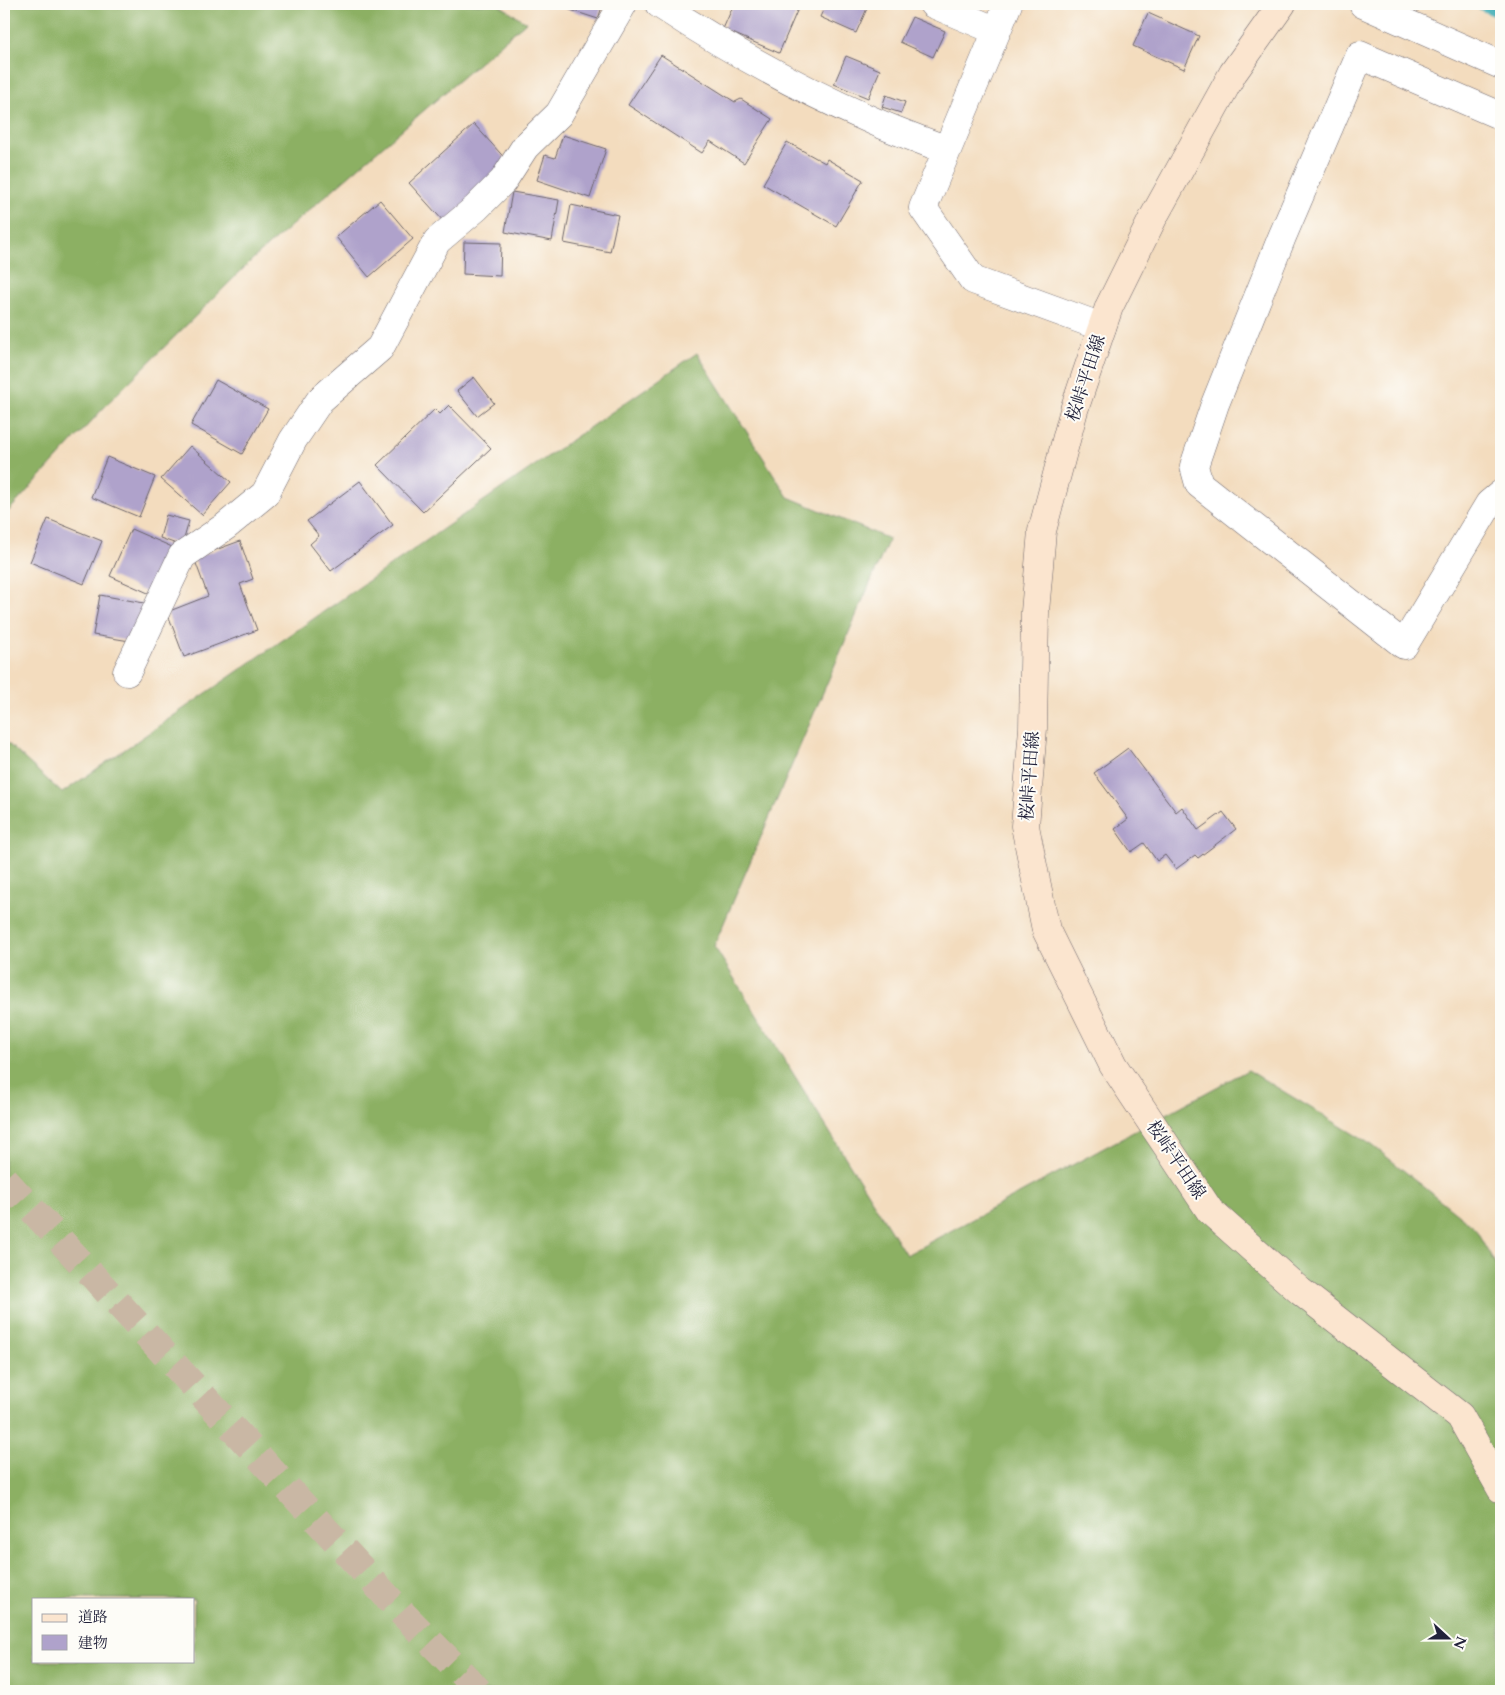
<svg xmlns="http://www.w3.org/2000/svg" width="1505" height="1695" viewBox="0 0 1505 1695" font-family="Cardo,'Noto Serif JP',serif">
	<rect width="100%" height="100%" fill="#fdfcf7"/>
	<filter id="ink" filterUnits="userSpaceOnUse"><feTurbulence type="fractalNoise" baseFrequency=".02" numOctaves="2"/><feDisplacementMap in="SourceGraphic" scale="10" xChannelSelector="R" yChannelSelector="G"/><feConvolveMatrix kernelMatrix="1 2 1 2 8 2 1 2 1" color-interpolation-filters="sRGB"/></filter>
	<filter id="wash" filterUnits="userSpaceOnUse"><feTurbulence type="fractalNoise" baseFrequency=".0096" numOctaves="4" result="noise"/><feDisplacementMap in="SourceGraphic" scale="20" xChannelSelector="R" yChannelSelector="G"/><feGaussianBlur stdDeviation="1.12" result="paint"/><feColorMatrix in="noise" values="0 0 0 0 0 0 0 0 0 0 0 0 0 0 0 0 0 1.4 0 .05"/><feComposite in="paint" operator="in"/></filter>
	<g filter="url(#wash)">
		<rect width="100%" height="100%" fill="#f3dcbe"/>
		<!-- forest -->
		<path fill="#8cb064" stroke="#576950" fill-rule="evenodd" d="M 4,4 L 498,4 L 526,22 L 254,258 L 112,399 L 4,516 Z
			M 697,353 L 788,497 L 889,539 L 714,946 L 906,1255 L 1248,1070 L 1372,1145 L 1475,1228 L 1501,1274 L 1501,1691 L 4,1691 L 4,740 L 62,793 ZM 34,1599 L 194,1599 L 194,1661 L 34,1661 Z"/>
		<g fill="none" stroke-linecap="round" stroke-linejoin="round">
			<!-- stream -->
			<path stroke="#3bacb5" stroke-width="10" d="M 1478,4 L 1501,14"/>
		</g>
		<g id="blocks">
			<!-- building -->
			<path fill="#afa2cb" d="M 552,4 L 603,4 L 598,19 Z
				M 734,4 L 800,4 L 779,53 L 723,29 Z
				M 826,4 L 869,4 L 856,33 L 820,17 Z
				M 1148,13 L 1199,36 L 1184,69 L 1133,46 Z
				M 912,17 L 945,31 L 933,57 L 900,42 Z
				M 661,55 L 735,102 L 741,99 L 772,119 L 744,163 L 710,141 L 702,153 L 628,105 Z
				M 846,56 L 880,70 L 868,98 L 834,84 Z
				M 886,95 L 905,102 L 901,113 L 882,107 Z
				M 474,124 L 509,163 L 445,223 L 409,183 Z
				M 563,135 L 606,149 L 590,198 L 537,180 L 545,155 L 555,158 Z
				M 787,142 L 825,163 L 827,159 L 863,180 L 836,226 L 763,184 Z
				M 512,192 L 559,200 L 552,241 L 505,232 Z
				M 380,200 L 413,239 L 369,277 L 336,237 Z
				M 571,205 L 618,215 L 610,252 L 564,243 Z
				M 464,242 L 501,243 L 500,276 L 463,274 Z
				M 474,377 L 494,403 L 477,416 L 457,391 Z
				M 216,380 L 268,409 L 242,454 L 191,425 Z
				M 449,405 L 491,448 L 423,512 L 377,465 L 435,409 L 440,414 Z
				M 190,446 L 231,482 L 202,515 L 161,479 Z
				M 107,457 L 155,477 L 139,517 L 91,497 Z
				M 360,481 L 393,525 L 331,571 L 310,544 L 319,536 L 307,521 Z
				M 166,515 L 189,521 L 182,546 L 160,538 Z
				M 48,519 L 102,541 L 84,584 L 30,562 Z
				M 131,529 L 179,550 L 157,597 L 110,576 Z
				M 240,541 L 253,579 L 240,584 L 257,630 L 184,657 L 167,612 L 208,596 L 194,558 Z
				M 100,595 L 144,603 L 136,642 L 93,635 Z
				M 1128,748 L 1176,812 L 1182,807 L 1198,830 L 1223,812 L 1236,829 L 1198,858 L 1195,855 L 1176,869 L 1165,855 L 1157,861 L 1144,843 L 1131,852 L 1115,829 L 1128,819 L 1094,773 Z"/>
		</g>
	</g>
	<g filter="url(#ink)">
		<use href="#blocks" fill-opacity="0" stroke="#6b6369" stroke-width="1"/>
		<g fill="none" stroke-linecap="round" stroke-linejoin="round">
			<!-- tertiary-tunnel -->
			<path stroke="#c9b7a4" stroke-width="28" stroke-dasharray="28 14" stroke-linecap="butt" d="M 4,1179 L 403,1614 L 479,1691"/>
			<!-- minor casing -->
			<g stroke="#6b6369" stroke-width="29">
				<path id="minor" d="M 659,4 C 726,48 796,87 869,119 C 895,131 921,140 947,150
					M 933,4 L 997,31
					M 1008,4 L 923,208 L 973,280 L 1102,327
					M 1363,4 L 1501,65
					M 1501,116 L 1360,55 L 1282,237 L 1215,404 L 1194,466 L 1199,484 L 1404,645 L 1489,504 L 1501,494
					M 127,672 L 182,556 L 226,526 L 265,494 L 293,440 L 320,400 L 380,348 L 437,241 L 476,208 L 503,181 L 525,147 L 559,114 L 623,4"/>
			</g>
			<!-- secondary casing -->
			<g stroke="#6b6369" stroke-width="29">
				<path id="secondary" d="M 1282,4 L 1233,73 L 1153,218 L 1109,307 L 1074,410 L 1042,531 L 1035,612 L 1033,728 L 1025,826 L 1046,930 L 1113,1065 L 1210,1211 L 1300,1291 L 1460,1416 L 1501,1489"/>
			</g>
			<!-- minor -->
			<use href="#minor" stroke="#fff" stroke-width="28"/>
			<!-- secondary -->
			<use href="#secondary" stroke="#fbe5cf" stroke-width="28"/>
		</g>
	</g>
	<g text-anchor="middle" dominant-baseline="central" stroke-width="4" stroke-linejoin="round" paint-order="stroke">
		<!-- street labels -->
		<g font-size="18" fill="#22223b" stroke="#fdfcf7">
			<text transform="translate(1086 378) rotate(-72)">桜峠平田線</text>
			<text transform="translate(1030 776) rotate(-86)">桜峠平田線</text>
			<text transform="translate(1176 1160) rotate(56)">桜峠平田線</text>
		</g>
	</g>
	<!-- margin -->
	<rect width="1505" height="1695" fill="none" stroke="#fdfcf7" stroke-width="20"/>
	<!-- legend -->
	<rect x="32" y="1598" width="162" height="65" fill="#fdfcf7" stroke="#a5a5ac"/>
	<rect x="42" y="1614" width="25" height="8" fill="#fbe5cf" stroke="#a5a5ac"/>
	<text x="78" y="1622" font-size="15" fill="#22223b">道路</text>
	<rect x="42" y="1635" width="25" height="15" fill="#afa2cb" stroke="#a5a5ac"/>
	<text x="78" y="1648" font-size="15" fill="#22223b">建物</text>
	<!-- north arrow -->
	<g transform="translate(1448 1638) rotate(111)" stroke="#fdfcf7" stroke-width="4" paint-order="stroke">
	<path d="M0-4L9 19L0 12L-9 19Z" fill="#22223b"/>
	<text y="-8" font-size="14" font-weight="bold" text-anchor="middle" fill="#22223b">N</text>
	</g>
</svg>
